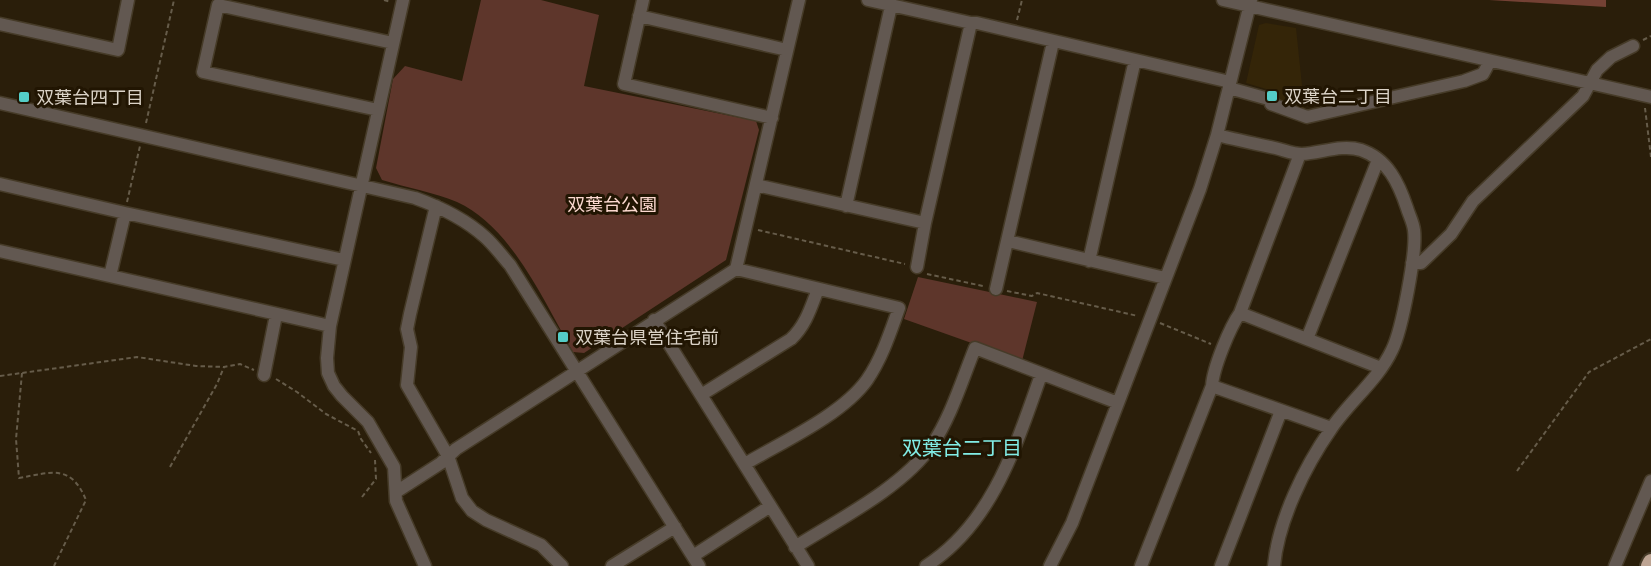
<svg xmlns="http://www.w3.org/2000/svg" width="1651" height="566" viewBox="0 0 1651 566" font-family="Poppins,'Noto Sans JP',sans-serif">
	<rect width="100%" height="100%" fill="#2a1e0a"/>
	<!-- built -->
	<path fill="#342508" d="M 1266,23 L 1296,28 L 1305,114 L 1274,103 L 1276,92 L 1246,83 L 1259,25 Z"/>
	<!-- green -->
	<path fill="#5e362b" d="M 481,0 L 541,0 L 599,15 L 584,86 L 756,121 L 759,130 L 726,260 L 584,353 L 573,352 C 544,302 512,227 457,202 C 436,193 405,187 382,180 L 376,168 L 393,79 L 405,66 L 462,81 Z
		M 918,277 L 1037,302 L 1022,361 L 904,319 Z"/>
	<!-- forest -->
	<path fill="#744134" d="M 1489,0 L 1606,0 L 1606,7 Z"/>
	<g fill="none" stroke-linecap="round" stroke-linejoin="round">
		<!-- minor casing -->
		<g stroke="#463b28" stroke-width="15">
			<path id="minor" d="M 403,0 L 330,326 L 327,358 L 328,373 L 334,386 L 342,396 L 368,422 L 394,467 L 396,501 L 425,566
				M 643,0 L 624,84 L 772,118
				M 868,0 L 971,23 L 977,23 L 1230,82
				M 1223,0 L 1651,97
				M 639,16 L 787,50
				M 0,24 L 118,50 L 128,0
				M 1229,88 L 1272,100 L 1271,104 L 1307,117 L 1464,81 L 1483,74 L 1490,61
				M 0,103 L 415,198 C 440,207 465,219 485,237 C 494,245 502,256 510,265 L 699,566
				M 378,110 L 203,72 L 218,5 L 393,43
				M 1217,135 C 1237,140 1256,144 1275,148 C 1284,150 1293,154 1302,154 C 1321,153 1342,144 1361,150 C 1388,159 1399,184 1407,208 C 1409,215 1413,222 1414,230 C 1417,251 1402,330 1392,350 C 1378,380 1349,402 1331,429 C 1305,466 1278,521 1274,566
				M 1300,154 L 1240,313 L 1381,368
				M 0,184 L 125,213 L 344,260
				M 756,185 L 925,223 L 971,23
				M 436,206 L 410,314 L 407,329 L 411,347 L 407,385 L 448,456 L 462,498 L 472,511 L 486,520 L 541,545 L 562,566
				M 846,206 L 891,6
				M 1008,241 L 1165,278
				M 0,251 L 330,326
				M 1089,261 L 1135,60
				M 1412,263 L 1421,263 L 1451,234 L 1473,201 L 1583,96 L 1597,70 L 1611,57 L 1633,46
				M 917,267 L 925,223
				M 736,269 L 899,308 C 890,333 882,358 867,380 C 842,415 782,442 745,464
				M 110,276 L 125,213
				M 996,289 L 1053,42
				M 654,320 C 705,402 756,484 808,566
				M 1307,339 L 1378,160
				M 264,375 L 276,315
				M 1212,386 L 1331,428
				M 701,395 L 791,339 C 806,325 811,307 818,289
				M 396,492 L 441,463 L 456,449 L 736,269 L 799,0
				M 795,547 C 838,520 903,487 932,445 C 951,417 962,380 975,348 L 1118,403
				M 693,556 L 769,507
				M 612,566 L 675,527
				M 926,566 C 993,523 1016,445 1041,375
				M 1050,566 L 1072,523 L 1200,189 L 1217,135 L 1251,0
				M 1141,566 L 1212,386 C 1213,368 1230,327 1240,313
				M 1221,566 L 1281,411
				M 1615,566 L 1651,481"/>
		</g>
		<!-- highway casing -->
		<g stroke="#463b28" stroke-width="20">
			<path id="highway" d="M 1649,566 L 1651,562"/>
		</g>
		<!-- path -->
		<path stroke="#665c4a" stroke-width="2" stroke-dasharray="4.5 3" stroke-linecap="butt" d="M 384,0 L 391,2
			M 1017,20 L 1022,0
			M 1643,40 L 1651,36
			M 1645,108 L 1651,157
			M 146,123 L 174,0
			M 127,202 L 140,146
			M 758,230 L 905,264
			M 927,274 L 983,286
			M 1007,291 L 1032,296 L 1037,293 L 1138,316
			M 1160,323 L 1211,344
			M 22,373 L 16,439 L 19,478 C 52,472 71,464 86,500 L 54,566
			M 0,376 L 137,357 L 196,366 L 224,367 L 240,364 L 254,370
			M 276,379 L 297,392 L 326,414 L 358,431 L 361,439 L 371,453
			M 170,467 L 217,384 L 224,367
			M 1517,471 L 1589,372 L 1651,339
			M 362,497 L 376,479 L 375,460"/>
		<!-- minor -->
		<use href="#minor" stroke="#625851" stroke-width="12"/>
		<!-- highway -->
		<use href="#highway" stroke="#bda493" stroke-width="16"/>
	</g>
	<!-- markers -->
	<g fill="#54cdc7" stroke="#211502" stroke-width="2">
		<rect x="1266" y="90" width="12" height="12" rx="3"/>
		<rect x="18" y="91" width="12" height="12" rx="3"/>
		<rect x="557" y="331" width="12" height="12" rx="3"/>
	</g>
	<g text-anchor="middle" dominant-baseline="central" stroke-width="6" stroke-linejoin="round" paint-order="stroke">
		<!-- poi labels -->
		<g font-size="18" fill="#dbd3c7" stroke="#211502" text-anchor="start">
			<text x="1284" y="96">双葉台二丁目</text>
			<text x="36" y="97">双葉台四丁目</text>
			<text x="575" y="337">双葉台県営住宅前</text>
		</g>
		<!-- park labels -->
		<g font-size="18" fill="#fcd9d0" stroke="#211502">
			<text x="612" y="204">双葉台公園</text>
		</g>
		<!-- neighbourhood labels -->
		<g font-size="20" fill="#81ece5" stroke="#211502">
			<text x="962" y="448">双葉台二丁目</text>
		</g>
	</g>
</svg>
